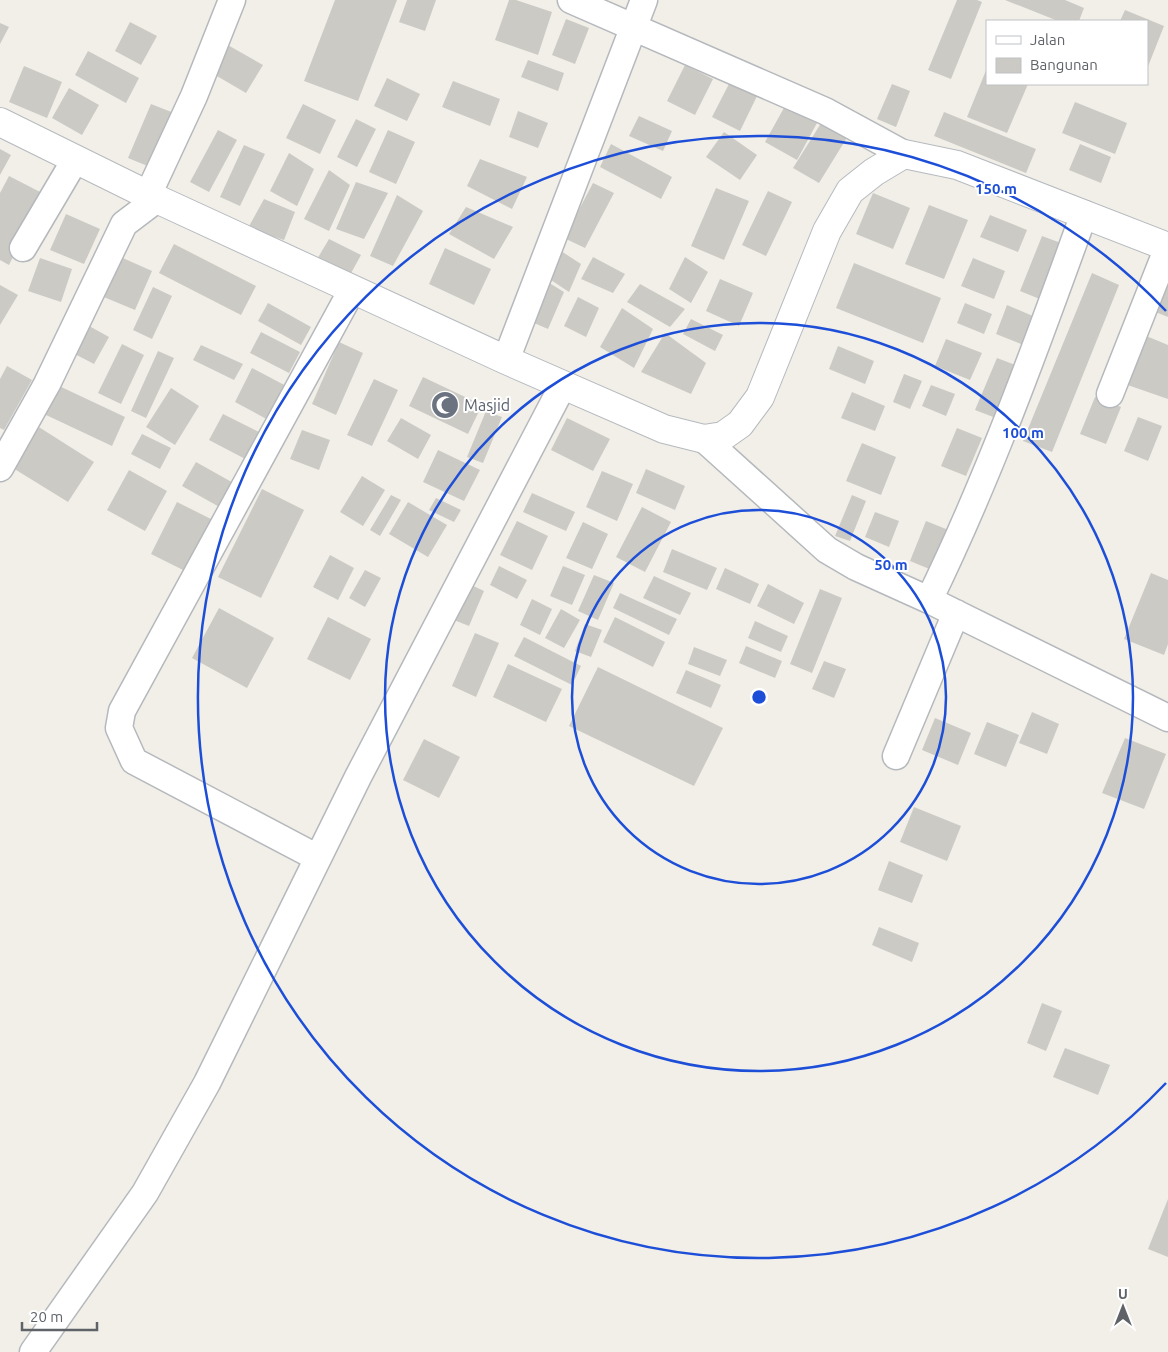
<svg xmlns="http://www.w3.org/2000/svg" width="1168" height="1352" viewBox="0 0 1168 1352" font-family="Ubuntu,sans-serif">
	<rect width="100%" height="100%" fill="#f1efe8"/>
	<!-- building -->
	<path fill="#cccac5" d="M 335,0 L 397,0 L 358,101 L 304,81 Z
		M 407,0 L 436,0 L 425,31 L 399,22 Z
		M 509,0 L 516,0 L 552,12 L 538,55 L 495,40 Z
		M 957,0 L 977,0 L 982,2 L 951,79 L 928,70 Z
		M 1005,0 L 1065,0 L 1084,8 L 1079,21 L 1058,21 Z
		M 1125,10 L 1164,26 L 1147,69 L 1147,21 L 1120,21 Z
		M 566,19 L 589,28 L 575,64 L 552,55 Z
		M 130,22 L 157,36 L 141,65 L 115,51 Z
		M 0,23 L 9,27 L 0,44 Z
		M 226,44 L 263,65 L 246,93 L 210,72 Z
		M 88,51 L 139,78 L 126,103 L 75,75 Z
		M 528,60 L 564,73 L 558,91 L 521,77 Z
		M 685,65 L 713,79 L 695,115 L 667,101 Z
		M 24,66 L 62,82 L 47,118 L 9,102 Z
		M 987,68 L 987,84 L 1028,84 L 1007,133 L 967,117 Z
		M 387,78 L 420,94 L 407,121 L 374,106 Z
		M 732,78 L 759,92 L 740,131 L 712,117 Z
		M 453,81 L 500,99 L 490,126 L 442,107 Z
		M 892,84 L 910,91 L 896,127 L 877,119 Z
		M 69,88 L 99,105 L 82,135 L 52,118 Z
		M 1075,102 L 1127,123 L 1115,154 L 1062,133 Z
		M 151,104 L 179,115 L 155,169 L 128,158 Z
		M 303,104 L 336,120 L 320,154 L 286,138 Z
		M 785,106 L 817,123 L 797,160 L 765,142 Z
		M 518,111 L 548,123 L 538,148 L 509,137 Z
		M 944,112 L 1036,149 L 1026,173 L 934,136 Z
		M 639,116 L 672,131 L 663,151 L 629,136 Z
		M 356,119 L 376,129 L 357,167 L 337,157 Z
		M 823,120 L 848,136 L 819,183 L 793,168 Z
		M 218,130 L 237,140 L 209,192 L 190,182 Z
		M 388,130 L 415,142 L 396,184 L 369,172 Z
		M 724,132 L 757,155 L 740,180 L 706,157 Z
		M 611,144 L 672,177 L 661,199 L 600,167 Z
		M 1080,144 L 1111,157 L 1101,183 L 1069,170 Z
		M 244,145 L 265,154 L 240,206 L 220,197 Z
		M 0,149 L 11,155 L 0,175 Z
		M 289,153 L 314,169 L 297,206 L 270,191 Z
		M 480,159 L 527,177 L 512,209 L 467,186 Z
		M 329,170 L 350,185 L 329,231 L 304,219 Z
		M 9,176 L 44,194 L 9,265 L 0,260 L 0,193 Z
		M 356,182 L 388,193 L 364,239 L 336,229 Z
		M 593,183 L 614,193 L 585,248 L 564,238 Z
		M 716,188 L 749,201 L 724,260 L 691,246 Z
		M 768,191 L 792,202 L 766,256 L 742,245 Z
		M 873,193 L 910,208 L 893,249 L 856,234 Z
		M 397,195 L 423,211 L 393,266 L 370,256 Z
		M 264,199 L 295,212 L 284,240 L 248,228 Z
		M 929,205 L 968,220 L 944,279 L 905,264 Z
		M 466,207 L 513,227 L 494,259 L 449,234 Z
		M 66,214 L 100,229 L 84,264 L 50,250 Z
		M 990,215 L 1027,230 L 1018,252 L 980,237 Z
		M 1042,236 L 1069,246 L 1047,302 L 1020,291 Z
		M 329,239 L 361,255 L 350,275 L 316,261 Z
		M 174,244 L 256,286 L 241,315 L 159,273 Z
		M 445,248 L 491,269 L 474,305 L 429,284 Z
		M 561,251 L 581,264 L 569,292 L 548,278 Z
		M 116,255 L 152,271 L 135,310 L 99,295 Z
		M 593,257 L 625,274 L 613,293 L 581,279 Z
		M 685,257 L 708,272 L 691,303 L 669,289 Z
		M 40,258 L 72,269 L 61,302 L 28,291 Z
		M 973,258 L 1005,271 L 994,299 L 961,286 Z
		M 854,263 L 941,298 L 923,343 L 836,308 Z
		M 1092,273 L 1119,285 L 1052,452 L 1023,441 Z
		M 720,279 L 753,293 L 739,326 L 706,311 Z
		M 546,281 L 564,292 L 548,329 L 527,320 Z
		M 1158,282 L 1168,286 L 1168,317 L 1148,309 Z
		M 640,284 L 685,309 L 670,327 L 627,302 Z
		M 0,285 L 18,295 L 0,325 Z
		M 153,287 L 172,296 L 152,339 L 133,330 Z
		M 578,297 L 599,308 L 586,337 L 564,326 Z
		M 268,303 L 311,327 L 301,345 L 258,321 Z
		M 965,303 L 992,314 L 984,334 L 957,323 Z
		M 1007,305 L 1042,320 L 1031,348 L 996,334 Z
		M 622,308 L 653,329 L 634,368 L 600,347 Z
		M 691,319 L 723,335 L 715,351 L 683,334 Z
		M 82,322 L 109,337 L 94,364 L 67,350 Z
		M 261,332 L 300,352 L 289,373 L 250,353 Z
		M 665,333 L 706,363 L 691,394 L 641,372 Z
		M 1139,333 L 1168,345 L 1168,399 L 1119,382 Z
		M 946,339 L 982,353 L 970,380 L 935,366 Z
		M 339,342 L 363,353 L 336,415 L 312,404 Z
		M 122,344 L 144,355 L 121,404 L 98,393 Z
		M 201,345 L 243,364 L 234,380 L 193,360 Z
		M 838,346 L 874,361 L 865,384 L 829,369 Z
		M 158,351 L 174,358 L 146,418 L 131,411 Z
		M 997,358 L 1023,368 L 1001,420 L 975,410 Z
		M 7,366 L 32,380 L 4,430 L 0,428 L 0,379 Z
		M 252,368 L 290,388 L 272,422 L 235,402 Z
		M 904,374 L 922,381 L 910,409 L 893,402 Z
		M 423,377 L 482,405 L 468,434 L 409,406 Z
		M 374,379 L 398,390 L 372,446 L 347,435 Z
		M 57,385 L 125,417 L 112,446 L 44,414 Z
		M 931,385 L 955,394 L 946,416 L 922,406 Z
		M 171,388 L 199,406 L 175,445 L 146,427 Z
		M 852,392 L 885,406 L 875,431 L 841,418 Z
		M 1095,397 L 1121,407 L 1106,444 L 1080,434 Z
		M 486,411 L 502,417 L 483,463 L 467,457 Z
		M 223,414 L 265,435 L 251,462 L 209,440 Z
		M 1138,417 L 1162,426 L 1148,461 L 1124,451 Z
		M 401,418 L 431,435 L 418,459 L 387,441 Z
		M 567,418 L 610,439 L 593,471 L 551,450 Z
		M 34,424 L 94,462 L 68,502 L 8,465 Z
		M 957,428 L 982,438 L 966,476 L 941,466 Z
		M 302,430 L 330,440 L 319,470 L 290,459 Z
		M 142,434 L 171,448 L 160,469 L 131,454 Z
		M 862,443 L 896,457 L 881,495 L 846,481 Z
		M 438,450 L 480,470 L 464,501 L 423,482 Z
		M 196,462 L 237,485 L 223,509 L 182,486 Z
		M 646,469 L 685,486 L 675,510 L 636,493 Z
		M 129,470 L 167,491 L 145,531 L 107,510 Z
		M 602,471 L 633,484 L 617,521 L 586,507 Z
		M 362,476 L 385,490 L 363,526 L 340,512 Z
		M 262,489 L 304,510 L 261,598 L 218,577 Z
		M 532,493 L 575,512 L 566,531 L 523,512 Z
		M 391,495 L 401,500 L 380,536 L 370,530 Z
		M 852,495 L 866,501 L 850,541 L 835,536 Z
		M 436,498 L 461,510 L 454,522 L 429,510 Z
		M 177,502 L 217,522 L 191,574 L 151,554 Z
		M 408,502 L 447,525 L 428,557 L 389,534 Z
		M 642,507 L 671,522 L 645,572 L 616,557 Z
		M 875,512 L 899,521 L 889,547 L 865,537 Z
		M 517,521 L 548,536 L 532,570 L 500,555 Z
		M 926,521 L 956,533 L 939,573 L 910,561 Z
		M 583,522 L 608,534 L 592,569 L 566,558 Z
		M 672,549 L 717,568 L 707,590 L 663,572 Z
		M 330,555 L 354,568 L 338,600 L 313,587 Z
		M 499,566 L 527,580 L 517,599 L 490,585 Z
		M 563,566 L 585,575 L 572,605 L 550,596 Z
		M 725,568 L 759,584 L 750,604 L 716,589 Z
		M 365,570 L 381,578 L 365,607 L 349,598 Z
		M 1151,573 L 1168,580 L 1168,644 L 1164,655 L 1124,639 Z
		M 594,575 L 614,583 L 598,620 L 578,611 Z
		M 654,576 L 691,593 L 680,615 L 643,598 Z
		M 465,582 L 484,591 L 469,626 L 449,618 Z
		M 768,584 L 804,603 L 794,624 L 757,606 Z
		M 820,589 L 842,598 L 812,673 L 790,664 Z
		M 620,593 L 677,619 L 669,635 L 613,608 Z
		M 532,599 L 552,609 L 540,635 L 520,625 Z
		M 219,608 L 274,638 L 247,688 L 192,658 Z
		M 561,609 L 580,620 L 564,648 L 545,638 Z
		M 328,617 L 371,639 L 350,680 L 307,659 Z
		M 615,617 L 665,642 L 653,667 L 603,642 Z
		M 755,621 L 788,636 L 781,652 L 748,638 Z
		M 585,624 L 602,630 L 591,657 L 575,651 Z
		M 475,633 L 499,643 L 476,697 L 452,686 Z
		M 524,637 L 581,666 L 572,685 L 514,656 Z
		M 746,646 L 782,661 L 775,678 L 739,663 Z
		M 694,647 L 727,660 L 720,676 L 688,664 Z
		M 824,661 L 846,669 L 834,698 L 812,689 Z
		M 508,664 L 562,689 L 546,722 L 493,697 Z
		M 598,667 L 723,728 L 694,786 L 569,726 Z
		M 686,670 L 721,685 L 711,708 L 676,693 Z
		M 1032,712 L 1059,724 L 1047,754 L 1019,743 Z
		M 935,718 L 971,733 L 958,765 L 922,750 Z
		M 987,722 L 1019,735 L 1006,767 L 974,754 Z
		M 1125,738 L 1166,754 L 1144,809 L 1102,793 Z
		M 424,739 L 460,757 L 439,798 L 403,780 Z
		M 914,807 L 961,826 L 947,861 L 900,842 Z
		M 889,861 L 923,875 L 912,903 L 878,890 Z
		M 879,927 L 919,943 L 912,962 L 872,945 Z
		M 1042,1003 L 1062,1011 L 1046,1051 L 1027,1043 Z
		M 1065,1048 L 1110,1065 L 1098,1095 L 1053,1077 Z
		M 1168,1199 L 1168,1257 L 1148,1249 Z"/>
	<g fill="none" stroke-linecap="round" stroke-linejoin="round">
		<!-- street casing -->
		<g stroke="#b5b8bc" stroke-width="29">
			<path id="street" d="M 571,0 L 825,111 L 904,154
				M 148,195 L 194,96 L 232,0
				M 23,248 L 75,160
				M 506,360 L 644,0
				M 1110,394 L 1168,247
				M 704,439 L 827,550 L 856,567 L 929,600 L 1168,718
				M 0,468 L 47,384 L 124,224 L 157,199
				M 929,600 C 990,475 1037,344 1084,214
				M 896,756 L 956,613
				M 318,858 L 134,761 L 119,728 L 122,711 L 352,290
				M 33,1352 L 145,1193 L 207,1083 L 358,777 L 563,385"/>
		</g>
		<!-- secondary casing -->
		<g stroke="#b6babf" stroke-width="30">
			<path id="secondary" d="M 0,122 L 148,195 L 506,360 L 664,429 L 704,439 L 723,436 L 740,424 L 760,397 L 827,231 L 850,191 L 874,172 L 904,154 L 957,165 L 1168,247"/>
		</g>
		<!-- street -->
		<use href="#street" stroke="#fff" stroke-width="26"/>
		<!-- secondary -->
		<use href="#secondary" stroke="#fff" stroke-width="28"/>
	</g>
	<!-- distance rings -->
	<g fill="none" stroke="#1d4ed8" stroke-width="2.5">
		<circle cx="759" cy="697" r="187"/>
		<circle cx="759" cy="697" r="374"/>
		<path d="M1166 1083A561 561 0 1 1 1166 311"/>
	</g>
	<!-- icons -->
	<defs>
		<g id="mosque-disc" transform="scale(1.4375)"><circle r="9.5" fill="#6b7280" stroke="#fff"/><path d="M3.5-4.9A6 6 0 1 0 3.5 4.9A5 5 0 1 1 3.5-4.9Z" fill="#fff"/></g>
	</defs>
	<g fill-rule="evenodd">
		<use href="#mosque-disc" x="445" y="405"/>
	</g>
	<g text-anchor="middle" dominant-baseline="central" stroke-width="4" stroke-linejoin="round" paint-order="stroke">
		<!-- worship labels -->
		<g font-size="16" fill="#5b616d" stroke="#fff" text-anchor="start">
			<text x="464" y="405">Masjid</text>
		</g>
	</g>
	<circle cx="759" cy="697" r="8" fill="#1d4ed8" stroke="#fff" stroke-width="2.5"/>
	<g font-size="15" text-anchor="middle" font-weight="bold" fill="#1d4ed8" stroke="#fff" stroke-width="4" stroke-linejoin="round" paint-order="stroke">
		<text x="996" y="194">150 m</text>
		<text x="1023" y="438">100 m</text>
		<text x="891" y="570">50 m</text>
	</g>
	<!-- legend -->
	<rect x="986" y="20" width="162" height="65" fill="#ffffff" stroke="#bfc1c3"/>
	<rect x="996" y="36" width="25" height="8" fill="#ffffff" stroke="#bfc1c3"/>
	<text x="1030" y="45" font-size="15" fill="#5f6368">Jalan</text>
	<rect x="996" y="58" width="25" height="15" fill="#cccac5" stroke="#bfc1c3"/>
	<text x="1030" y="70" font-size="15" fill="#5f6368">Bangunan</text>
	<!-- north arrow -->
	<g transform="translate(1123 1307)" stroke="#ffffff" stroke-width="4" paint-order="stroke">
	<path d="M0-4L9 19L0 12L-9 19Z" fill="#5f6368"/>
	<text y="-8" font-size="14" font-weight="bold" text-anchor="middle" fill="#5f6368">U</text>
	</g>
	<!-- scale -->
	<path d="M22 1322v8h75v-8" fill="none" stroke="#5f6368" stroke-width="2.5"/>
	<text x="30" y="1322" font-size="15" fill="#5f6368" stroke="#ffffff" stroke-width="4" paint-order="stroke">20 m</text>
</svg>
